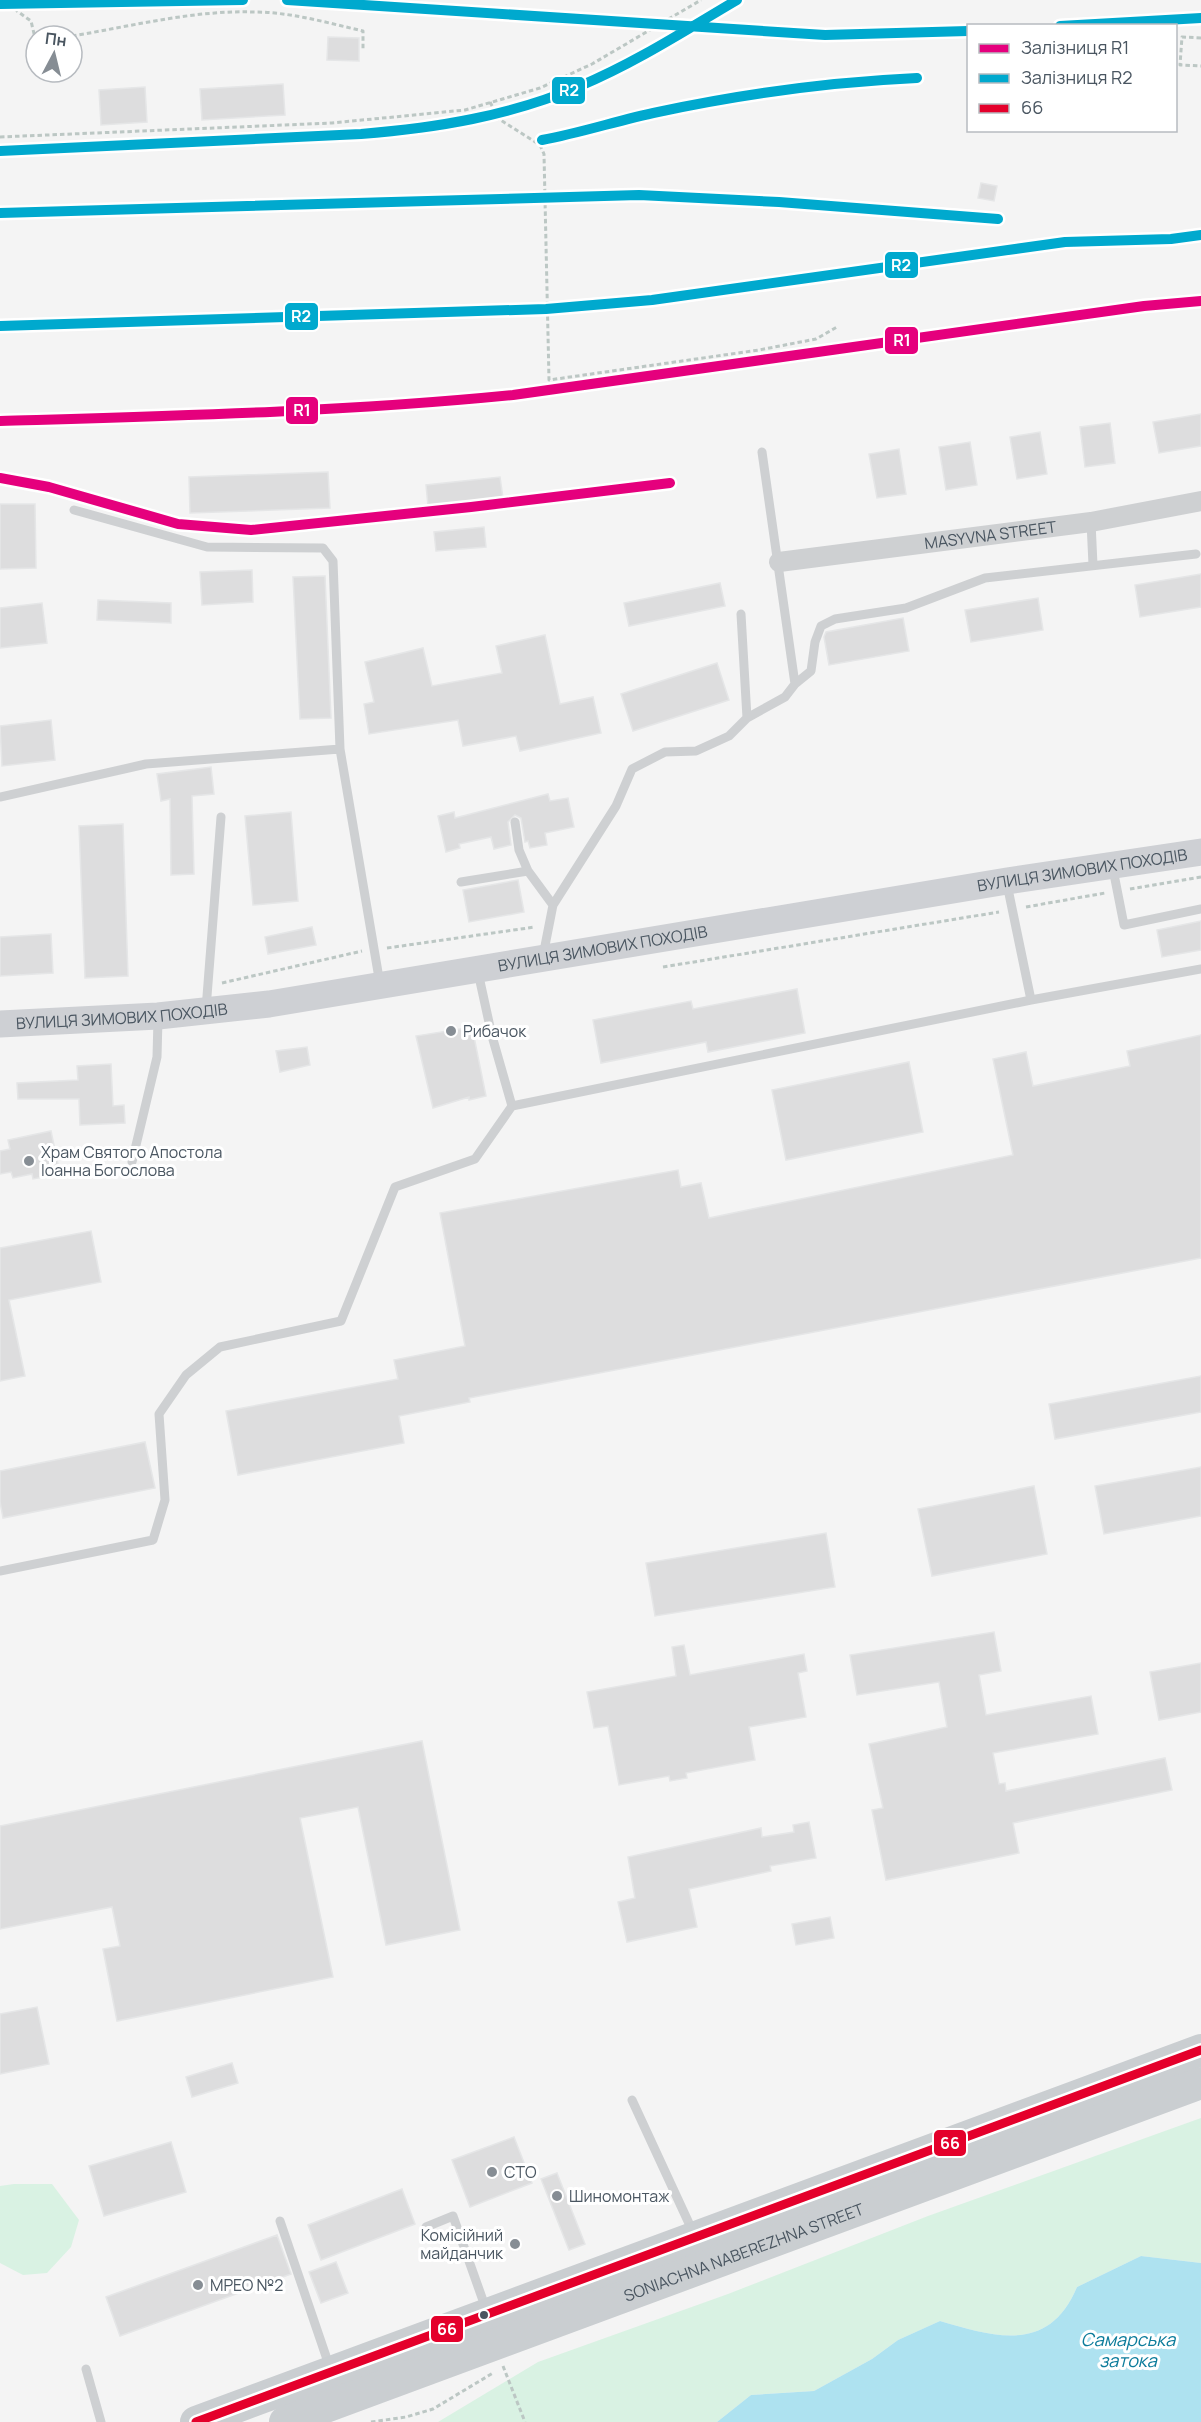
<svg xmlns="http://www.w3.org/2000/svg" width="1201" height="2422" viewBox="0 0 1201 2422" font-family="Manrope,sans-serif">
	<rect width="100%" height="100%" fill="#f4f4f4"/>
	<!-- green -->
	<path fill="#d9f2e3" d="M 1201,2118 L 1201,2263 L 1141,2256 L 1077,2287 C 1049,2354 995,2337 940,2321 L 898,2340 L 872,2359 L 814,2391 L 751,2395 L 717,2422 L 438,2422 L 538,2362 L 728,2294 L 928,2216 Z
		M 14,2184 L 52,2184 L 79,2220 L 71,2247 L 47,2273 L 23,2275 L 0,2263 L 0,2186 Z"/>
	<!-- water -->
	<path fill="#aee2f0" d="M 1141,2256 L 1201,2263 L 1201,2422 L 717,2422 L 751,2395 L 814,2391 L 872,2359 L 898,2340 L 940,2321 C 995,2337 1049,2354 1077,2287 Z"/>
	<!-- building -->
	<path fill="#ddddde" stroke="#e5e6e7" stroke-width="1.5" d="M 328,37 L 359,38 L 359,61 L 327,60 Z
		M 283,84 L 285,115 L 202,120 L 200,89 Z
		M 145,87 L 147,122 L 101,125 L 99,90 Z
		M 981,183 L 997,186 L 994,201 L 978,198 Z
		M 1201,414 L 1201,446 L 1159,453 L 1153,422 Z
		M 1110,423 L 1115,463 L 1085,467 L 1080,427 Z
		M 1040,432 L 1047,474 L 1017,479 L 1010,437 Z
		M 970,442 L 977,485 L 946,490 L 939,447 Z
		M 899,449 L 906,494 L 877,498 L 869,454 Z
		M 328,472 L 330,508 L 190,513 L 189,477 Z
		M 500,477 L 503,498 L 428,506 L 426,485 Z
		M 0,504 L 35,504 L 36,568 L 0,569 Z
		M 484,527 L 486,547 L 436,551 L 434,532 Z
		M 252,570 L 253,602 L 202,605 L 200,572 Z
		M 1201,574 L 1201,607 L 1140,617 L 1135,585 Z
		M 325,576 L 331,718 L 300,719 L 293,577 Z
		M 720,583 L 725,606 L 629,626 L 624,603 Z
		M 1038,598 L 1043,630 L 971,642 L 965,610 Z
		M 98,600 L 171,603 L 171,623 L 97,620 Z
		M 42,603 L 47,643 L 0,648 L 0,608 Z
		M 903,618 L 909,651 L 829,665 L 824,637 L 826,632 Z
		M 545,635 L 560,704 L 593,697 L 601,733 L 520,751 L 516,736 L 463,746 L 458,720 L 369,734 L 364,704 L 374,702 L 365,662 L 423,648 L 432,686 L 502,673 L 496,646 Z
		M 717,663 L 729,700 L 633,731 L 621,694 Z
		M 51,720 L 55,760 L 2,766 L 0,726 Z
		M 211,767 L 214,794 L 192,796 L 194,874 L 171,875 L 170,799 L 161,801 L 157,774 Z
		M 548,794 L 550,801 L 568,798 L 574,827 L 545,833 L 547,845 L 530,848 L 528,841 L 525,842 L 521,818 L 515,815 L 508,822 L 511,845 L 494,849 L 491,837 L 459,844 L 460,848 L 446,852 L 438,816 L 454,812 L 455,818 Z
		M 291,812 L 298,901 L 253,905 L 245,816 Z
		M 123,824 L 128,976 L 85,978 L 79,826 Z
		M 518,880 L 524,912 L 469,922 L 463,890 Z
		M 1201,921 L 1201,950 L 1162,957 L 1157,930 Z
		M 312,927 L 316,945 L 268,954 L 265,937 Z
		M 51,934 L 53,973 L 0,976 L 0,937 Z
		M 797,989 L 805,1033 L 708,1052 L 706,1042 L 601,1063 L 593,1020 L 691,1001 L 693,1009 Z
		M 472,1027 L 486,1096 L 469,1100 L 469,1097 L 433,1108 L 416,1036 Z
		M 1201,1035 L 1201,1258 L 469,1398 L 470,1402 L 399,1416 L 404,1443 L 238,1475 L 226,1411 L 398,1379 L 394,1360 L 465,1346 L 440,1213 L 678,1170 L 681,1187 L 701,1183 L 709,1218 L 1013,1155 L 993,1059 L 1026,1052 L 1033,1086 L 1130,1066 L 1127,1051 Z
		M 307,1047 L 310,1065 L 280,1072 L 276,1051 Z
		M 909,1062 L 923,1132 L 786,1160 L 772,1090 Z
		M 111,1064 L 113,1106 L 124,1105 L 125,1123 L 80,1125 L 79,1099 L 18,1099 L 17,1083 L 78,1080 L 77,1066 Z
		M 51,1131 L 60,1174 L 33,1179 L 32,1174 L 13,1178 L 11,1172 L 0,1174 L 0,1151 L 10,1149 L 8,1140 Z
		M 91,1231 L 101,1282 L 9,1300 L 25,1376 L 0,1381 L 0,1248 Z
		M 1201,1376 L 1201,1412 L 1055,1439 L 1049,1404 Z
		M 145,1442 L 155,1488 L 3,1518 L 0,1502 L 0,1471 Z
		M 1201,1467 L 1201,1516 L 1104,1534 L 1095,1486 Z
		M 1034,1486 L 1047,1554 L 932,1576 L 918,1509 Z
		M 826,1533 L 835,1587 L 655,1616 L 646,1563 Z
		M 994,1632 L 1001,1671 L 979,1675 L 986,1715 L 1091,1696 L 1098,1734 L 993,1753 L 999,1784 L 1005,1783 L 1006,1791 L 1165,1758 L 1172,1790 L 1013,1823 L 1019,1853 L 886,1880 L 872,1810 L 883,1808 L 869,1744 L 947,1727 L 939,1682 L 857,1695 L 850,1655 Z
		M 684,1645 L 690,1675 L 804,1654 L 807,1671 L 798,1673 L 806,1717 L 749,1727 L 755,1760 L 686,1773 L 687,1778 L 670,1781 L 669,1776 L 619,1785 L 608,1726 L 594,1728 L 587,1692 L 676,1676 L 672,1647 Z
		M 1201,1663 L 1201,1712 L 1159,1720 L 1150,1672 Z
		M 422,1741 L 460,1930 L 386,1945 L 358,1807 L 300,1818 L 333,1977 L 117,2021 L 103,1949 L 120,1946 L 112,1907 L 0,1929 L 0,1826 Z
		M 809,1822 L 816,1858 L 770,1866 L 771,1871 L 689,1889 L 697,1927 L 627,1942 L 618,1902 L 635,1898 L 628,1857 L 761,1828 L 762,1837 L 794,1832 L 793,1825 Z
		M 830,1917 L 834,1938 L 796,1945 L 792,1924 Z
		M 37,2007 L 49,2064 L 0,2074 L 0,2014 Z
		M 232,2063 L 238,2083 L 192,2097 L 186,2077 Z
		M 514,2137 L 532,2183 L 470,2207 L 452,2160 Z
		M 171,2142 L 186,2192 L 104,2216 L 89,2166 Z
		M 557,2173 L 585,2244 L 569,2250 L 541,2179 Z
		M 402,2189 L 415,2224 L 321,2260 L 308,2225 Z
		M 277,2235 L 291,2274 L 120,2336 L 106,2297 Z
		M 336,2262 L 348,2293 L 321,2303 L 309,2272 Z"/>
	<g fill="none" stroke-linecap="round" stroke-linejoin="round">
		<!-- path -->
		<path stroke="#bcc7c4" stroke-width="3" stroke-dasharray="4.5 3" stroke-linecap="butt" d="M 16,0 L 17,11 L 31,21 L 36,42
			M 72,36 C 133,26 193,10 254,12 C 291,12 328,23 363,31 L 363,51
			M 1201,38 L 1182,37 L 1180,65 L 1201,66
			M 490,102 L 499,119 L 540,145 L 544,154 L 549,380 L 759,350 L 816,339 L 837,327
			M 0,137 L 332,123 L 465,110 L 540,88 L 592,64 L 701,0
			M 1130,889 L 1201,877
			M 1026,907 L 1105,893
			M 387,948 L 535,927
			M 663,967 L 999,912
			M 222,983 L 362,951
			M 503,2366 L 525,2422
			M 371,2422 L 406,2417 L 433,2409 L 493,2373"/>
		<!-- service -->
		<path stroke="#ced0d2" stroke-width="9" d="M 74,510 L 207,547 L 323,548 L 333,561 L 340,749 L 380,984
			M 1091,522 L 1093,565
			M 741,614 L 747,718
			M 795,684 L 811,671 L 815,642 L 821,626 L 835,619 L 906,608 L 985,578 L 1196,554
			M 0,797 L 146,764 L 340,749
			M 515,822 L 519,850 L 528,871
			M 1113,869 L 1124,925 L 1201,909
			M 461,882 L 528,871 L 553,905
			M 1007,884 L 1031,1000
			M 543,956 L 553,905 L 616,806 L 632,769 L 665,752 L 696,751 L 729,736 L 747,718 L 785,697 L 795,684 L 762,452
			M 206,1009 L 221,817
			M 512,1106 L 1031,1000 L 1201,969
			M 132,1162 L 157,1057 L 158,1019
			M 0,1571 L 153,1540 L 165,1500 L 159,1414 L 186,1375 L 220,1347 L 341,1321 L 395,1187 L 475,1159 L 512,1106 L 492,1036 L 478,972
			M 632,2100 L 693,2232
			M 280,2221 L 330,2368
			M 426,2227 L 453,2216 L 486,2309
			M 86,2369 L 101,2422"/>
		<!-- minor -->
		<path stroke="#ced0d2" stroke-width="20" id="s1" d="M 779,562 L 1091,522 L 1201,501"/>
		<!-- secondary -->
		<path stroke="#ced0d4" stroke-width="27" id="s2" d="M 0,1024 L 158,1016 L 269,1004 L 1007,881 L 1201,852"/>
		<!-- primary -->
		<g stroke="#caced1" stroke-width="32">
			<path d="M 196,2422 L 1201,2050"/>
			<path id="s3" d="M 285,2422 L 1201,2083"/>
		</g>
		<!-- bus-1 casing -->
		<g stroke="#fff" stroke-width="14">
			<path id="bus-1" d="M 196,2422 L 1201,2050"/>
		</g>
		<!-- bus-1 -->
		<use href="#bus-1" stroke="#e4002b" stroke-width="9"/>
		<!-- rail-1 casing -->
		<g stroke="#fff" stroke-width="15">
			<path id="rail-1" d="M 0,421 C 171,416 342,412 513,395 L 1144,306 L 1201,301
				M 0,478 L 49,487 L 178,524 L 251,530 L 471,507 L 670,483"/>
		</g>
		<!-- rail-2 casing -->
		<g stroke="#fff" stroke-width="15">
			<path id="rail-2" d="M 287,0 L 825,35 L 968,31
				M 0,4 L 243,0
				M 1060,26 L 1201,18
				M 542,140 C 581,133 619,120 658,112 C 742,94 831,82 917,78
				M 0,151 L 361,134 C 436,128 510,116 580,86 C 635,63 686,30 737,0
				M 0,213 L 639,195 L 779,202 L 998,219
				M 0,326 L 546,309 L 652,300 L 1065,242 L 1171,239 L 1201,235"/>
		</g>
		<!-- rail-1 -->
		<use href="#rail-1" stroke="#e5007d" stroke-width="10"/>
		<!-- rail-2 -->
		<use href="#rail-2" stroke="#00a9ce" stroke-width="10"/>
	</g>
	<!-- markers -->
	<g fill="#868d94" stroke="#fff" stroke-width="2">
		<circle cx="451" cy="1031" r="6"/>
		<circle cx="29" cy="1161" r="6"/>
		<circle cx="492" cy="2172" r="6"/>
		<circle cx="557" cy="2196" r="6"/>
		<circle cx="515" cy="2244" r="6"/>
		<circle cx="198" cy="2285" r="6"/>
	</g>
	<circle fill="#4a5661" stroke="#fff" stroke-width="2" cx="484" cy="2315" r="5"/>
	<g text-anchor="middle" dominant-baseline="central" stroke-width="6" stroke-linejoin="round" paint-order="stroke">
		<!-- street labels -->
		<g font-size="16" fill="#4a5661" stroke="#fff">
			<text stroke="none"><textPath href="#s1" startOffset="213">MASYVNA STREET</textPath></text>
			<text stroke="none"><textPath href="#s2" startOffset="1094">ВУЛИЦЯ ЗИМОВИХ ПОХОДІВ</textPath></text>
			<text stroke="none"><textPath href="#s2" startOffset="608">ВУЛИЦЯ ЗИМОВИХ ПОХОДІВ</textPath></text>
			<text stroke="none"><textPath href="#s2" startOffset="122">ВУЛИЦЯ ЗИМОВИХ ПОХОДІВ</textPath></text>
			<text stroke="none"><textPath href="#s3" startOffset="489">SONIACHNA NABEREZHNA STREET</textPath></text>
		</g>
		<!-- poi labels -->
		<g font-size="16" fill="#4a5661" stroke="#fff" text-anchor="start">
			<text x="463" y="1031">Рибачок</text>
			<text x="41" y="1152">Храм Святого Апостола<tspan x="41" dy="18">Іоанна Богослова</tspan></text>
			<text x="504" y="2172">СТО</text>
			<text x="569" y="2196">Шиномонтаж</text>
			<text x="503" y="2235" text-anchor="end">Комісійний<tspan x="503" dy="18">майданчик</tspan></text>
			<text x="210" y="2285">МРЕО №2</text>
		</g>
		<!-- water labels -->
		<g font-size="18" font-style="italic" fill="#0c7c9b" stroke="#fff">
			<text x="1128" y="2339">Самарська<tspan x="1128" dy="21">затока</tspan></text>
		</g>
	</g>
	<g stroke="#fff" stroke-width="2">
		<rect x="551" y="76" width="35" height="29" rx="6" fill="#00a9ce"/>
		<rect x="884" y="251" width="35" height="28" rx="6" fill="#00a9ce"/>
		<rect x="284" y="302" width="35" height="29" rx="6" fill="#00a9ce"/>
		<rect x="884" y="326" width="35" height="29" rx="6" fill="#e5007d"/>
		<rect x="285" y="396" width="34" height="29" rx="6" fill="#e5007d"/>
		<rect x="933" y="2129" width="34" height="28" rx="6" fill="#e4002b"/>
		<rect x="430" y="2315" width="34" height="28" rx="6" fill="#e4002b"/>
	</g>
	<g font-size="16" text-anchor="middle" font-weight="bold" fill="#fff">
		<text x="569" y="96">R2</text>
		<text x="901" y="271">R2</text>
		<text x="301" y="322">R2</text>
		<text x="902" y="346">R1</text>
		<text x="302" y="416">R1</text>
		<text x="950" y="2149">66</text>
		<text x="447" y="2335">66</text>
	</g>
	<!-- legend -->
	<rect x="967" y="24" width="210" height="108" fill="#ffffff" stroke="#b7bbc0" stroke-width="1.5"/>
	<rect x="979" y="44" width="30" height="9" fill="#e5007d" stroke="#b7bbc0" stroke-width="1.5"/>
	<text x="1021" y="54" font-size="18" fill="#4a5661">Залізниця R1</text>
	<rect x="979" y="74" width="30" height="9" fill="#00a9ce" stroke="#b7bbc0" stroke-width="1.5"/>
	<text x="1021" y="84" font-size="18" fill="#4a5661">Залізниця R2</text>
	<rect x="979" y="104" width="30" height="9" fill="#e4002b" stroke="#b7bbc0" stroke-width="1.5"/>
	<text x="1021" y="114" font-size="18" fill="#4a5661">66</text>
	<!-- north arrow -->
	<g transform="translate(54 54) rotate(7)"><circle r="28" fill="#ffffff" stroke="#b7bbc0" stroke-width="1.5"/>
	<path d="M0-4.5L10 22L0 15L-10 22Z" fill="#868d94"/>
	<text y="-9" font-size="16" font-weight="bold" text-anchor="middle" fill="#4a5661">Пн</text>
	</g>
</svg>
